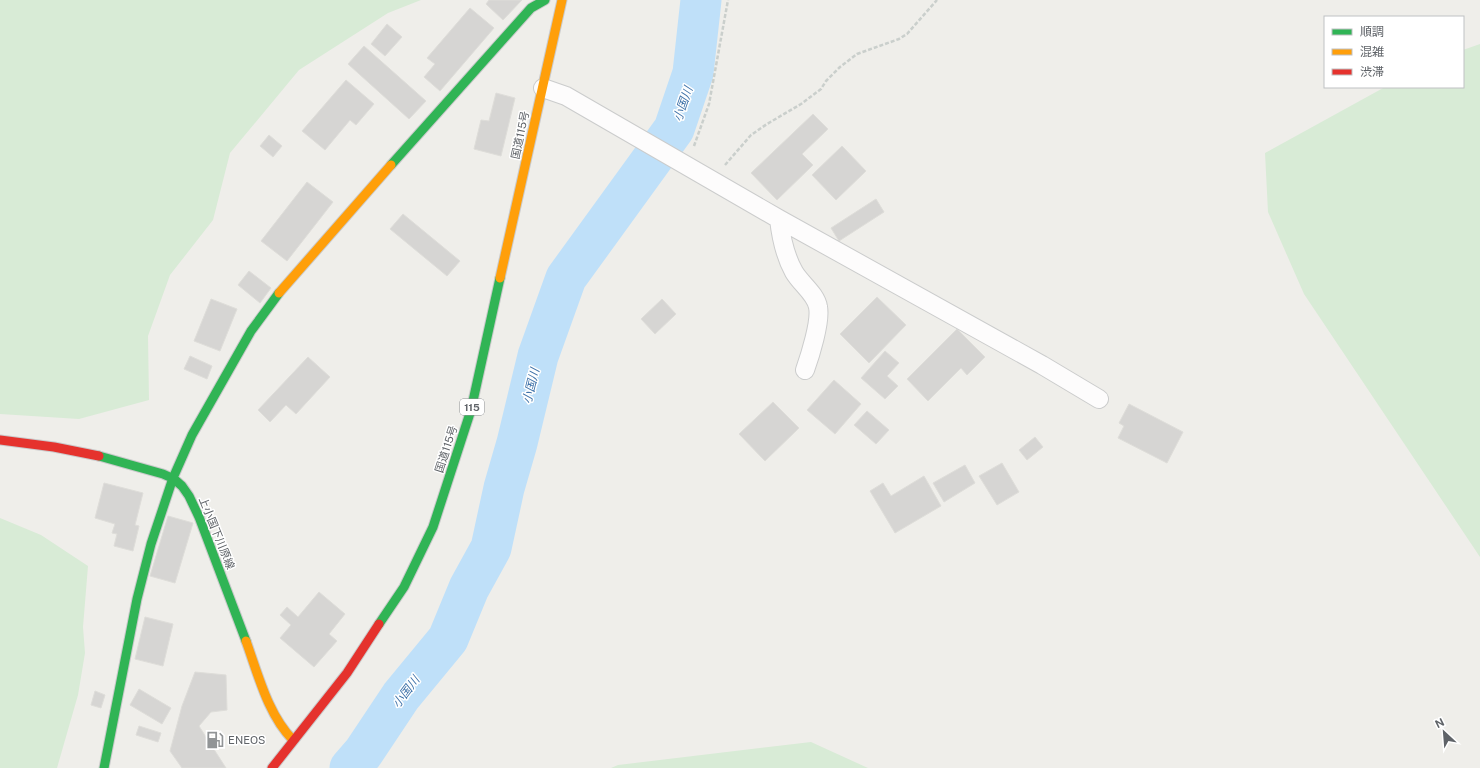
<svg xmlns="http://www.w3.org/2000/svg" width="1480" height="768" viewBox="0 0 1480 768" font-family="'Public Sans','Noto Sans JP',sans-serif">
	<rect width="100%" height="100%" fill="#efeeea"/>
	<!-- green -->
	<path fill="#d8ebd6" d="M 0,0 L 421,0 L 388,13 L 299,70 L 230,153 L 213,220 L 170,275 L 148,336 L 149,400 L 79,419 L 0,414 Z
		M 1480,44 L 1480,557 L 1304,294 L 1268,212 L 1265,153 L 1385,87 L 1463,87 L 1463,50 Z
		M 0,518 L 41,535 L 88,566 L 83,627 L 85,653 L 78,695 L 57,768 L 0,768 Z
		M 811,742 L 868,768 L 611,768 L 618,765 Z"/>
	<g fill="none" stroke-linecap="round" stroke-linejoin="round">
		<!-- stream -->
		<path stroke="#bfe0f9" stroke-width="7" d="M 360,768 L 363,753"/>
		<!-- river -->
		<path stroke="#bfe0f9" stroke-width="41" d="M 350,768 L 363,753 L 401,696 L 448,639 L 469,588 L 491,548 L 504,488 L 517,443 L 538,356 L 566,278 L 674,129 L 693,73 L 701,0"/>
	</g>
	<!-- building -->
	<path fill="#d6d5d3" stroke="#deddd9" d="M 489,0 L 522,0 L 503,20 L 486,4 Z
		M 470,8 L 494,28 L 440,91 L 424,77 L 435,64 L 427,58 Z
		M 387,24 L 402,37 L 385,56 L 371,44 Z
		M 364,46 L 426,101 L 409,119 L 348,64 Z
		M 346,80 L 374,104 L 356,125 L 350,120 L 325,150 L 302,131 Z
		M 496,93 L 515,98 L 501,156 L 474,149 L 481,120 L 489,121 Z
		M 813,114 L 828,129 L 802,154 L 813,165 L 777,200 L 751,173 Z
		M 269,135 L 282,146 L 273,157 L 260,146 Z
		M 842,146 L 866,171 L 836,200 L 812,175 Z
		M 307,182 L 333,202 L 287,261 L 261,241 Z
		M 876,199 L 884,212 L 839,241 L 831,228 Z
		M 403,214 L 460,261 L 447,276 L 390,229 Z
		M 249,271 L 271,288 L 260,303 L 238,285 Z
		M 877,297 L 906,325 L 869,363 L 840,334 Z
		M 211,299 L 237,309 L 220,351 L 194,341 Z
		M 662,299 L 676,314 L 655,334 L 641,319 Z
		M 957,329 L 985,357 L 967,375 L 961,368 L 928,401 L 907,379 Z
		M 885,351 L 899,363 L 887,376 L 898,386 L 885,399 L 861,378 Z
		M 190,356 L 212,366 L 207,379 L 184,369 Z
		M 308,357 L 330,377 L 296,414 L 286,405 L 270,422 L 258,410 Z
		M 834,380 L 861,404 L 835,434 L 807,410 Z
		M 773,402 L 799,428 L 765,461 L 739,434 Z
		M 1129,404 L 1183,432 L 1167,463 L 1118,438 L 1124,426 L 1119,423 Z
		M 867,411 L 889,430 L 876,444 L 854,425 Z
		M 1035,437 L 1043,447 L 1027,460 L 1019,450 Z
		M 1002,463 L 1019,492 L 997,505 L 979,476 Z
		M 965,465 L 975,483 L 944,502 L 933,483 Z
		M 924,476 L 941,506 L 895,533 L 870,491 L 883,483 L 891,496 Z
		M 104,483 L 143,493 L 135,525 L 139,526 L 133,551 L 114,546 L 117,534 L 112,533 L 115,524 L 95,518 Z
		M 168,516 L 193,523 L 175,583 L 150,576 Z
		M 319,592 L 345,614 L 329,634 L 337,641 L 314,667 L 280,638 L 291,625 L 280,615 L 287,607 L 298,617 Z
		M 145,617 L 173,624 L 163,666 L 135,659 Z
		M 195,672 L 226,675 L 227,710 L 211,712 L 199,726 L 226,768 L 182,768 L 170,751 L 182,706 Z
		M 139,689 L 171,708 L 162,724 L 130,705 Z
		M 95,691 L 105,695 L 101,708 L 91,705 Z
		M 139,726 L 161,733 L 158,742 L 136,735 Z"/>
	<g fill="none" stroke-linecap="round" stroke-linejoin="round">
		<!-- street casing -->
		<g stroke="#cbcccc" stroke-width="20">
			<path id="street" d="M 543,88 L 566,96 L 779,219 L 1042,365 L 1099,399
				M 779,219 C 781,237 785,256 794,272 C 801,284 816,294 818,307 C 821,321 810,356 805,370"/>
		</g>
		<!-- fast casing -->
		<g stroke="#cacacb" stroke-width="11">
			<path id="fast" d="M 391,165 L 531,8 L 545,0
				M 99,456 L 163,474 L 174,479 L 182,486 L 189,496 L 199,517 L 246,641
				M 379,624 L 404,587 L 433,527 L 471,410 L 500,278
				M 104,768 L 137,599 L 151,544 L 173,478 L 192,435 L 251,331 L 279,293"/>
		</g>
		<!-- slow casing -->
		<g stroke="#cacacb" stroke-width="11">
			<path id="slow" d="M 500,278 L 562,0
				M 279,293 L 391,165
				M 246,641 C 258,674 268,715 293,740"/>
		</g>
		<!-- jam casing -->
		<g stroke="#cacacb" stroke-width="11">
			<path id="jam" d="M 0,440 L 54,447 L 99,456
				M 272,768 L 347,673 L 379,624"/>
		</g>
		<!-- path -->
		<path stroke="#cacfcc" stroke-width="2.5" stroke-dasharray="4 2" stroke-linecap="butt" d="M 694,146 L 709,104 L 728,0
			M 725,165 L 751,135 L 767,124 L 801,104 L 821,89 L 826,81 L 840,67 L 857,54 L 899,39 L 907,34 L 937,0"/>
		<!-- street -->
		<use href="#street" stroke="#fdfcfc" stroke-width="18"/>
		<!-- fast -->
		<use href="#fast" stroke="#30b455" stroke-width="9"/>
		<!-- slow -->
		<use href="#slow" stroke="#ff9f0a" stroke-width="9"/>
		<!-- jam -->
		<use href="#jam" stroke="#e5322d" stroke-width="9"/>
	</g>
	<!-- icons -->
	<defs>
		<g id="fuel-bare" transform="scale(1.38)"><path d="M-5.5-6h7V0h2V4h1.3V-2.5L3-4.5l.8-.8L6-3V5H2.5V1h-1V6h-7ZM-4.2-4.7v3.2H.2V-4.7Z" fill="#919496" stroke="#fff" stroke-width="2.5" paint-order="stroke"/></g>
	</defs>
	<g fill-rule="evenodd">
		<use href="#fuel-bare" x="215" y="740"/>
	</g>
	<g text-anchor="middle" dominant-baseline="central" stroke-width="3" stroke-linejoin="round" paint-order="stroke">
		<!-- shield labels -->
		<rect fill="#fff" stroke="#8f9295" stroke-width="1" x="460" y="399" width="24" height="16" rx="3"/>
		<g font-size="10" font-weight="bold" fill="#5f6368">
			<text x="472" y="407">115</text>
		</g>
		<!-- street labels -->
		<g font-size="11" fill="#5f6368" stroke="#fff">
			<text transform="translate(520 135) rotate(-78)">国道115号</text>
			<text transform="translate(446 449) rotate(-72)">国道115号</text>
			<text transform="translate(217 533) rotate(68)">上小国下川原線</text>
		</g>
		<!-- poi labels -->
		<g font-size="11" fill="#5f6368" stroke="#fff" text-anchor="start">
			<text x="228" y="740">ENEOS</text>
		</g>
		<!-- water labels -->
		<g font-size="12" font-style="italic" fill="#4174aa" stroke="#fff">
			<text transform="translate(683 104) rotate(-71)">小国川</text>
			<text transform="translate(531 386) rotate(-76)">小国川</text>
			<text transform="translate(406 692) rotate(-53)">小国川</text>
		</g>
	</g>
	<!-- legend -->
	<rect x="1324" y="16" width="140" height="72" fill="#ffffff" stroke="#bfc1c3"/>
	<rect x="1332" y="29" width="20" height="6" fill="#30b455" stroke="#bfc1c3"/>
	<text x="1360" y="36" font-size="12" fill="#5f6368">順調</text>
	<rect x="1332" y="49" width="20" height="6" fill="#ff9f0a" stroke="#bfc1c3"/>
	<text x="1360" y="56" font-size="12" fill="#5f6368">混雑</text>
	<rect x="1332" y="69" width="20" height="6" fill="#e5322d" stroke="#bfc1c3"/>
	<text x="1360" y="76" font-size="12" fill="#5f6368">渋滞</text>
	<!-- north arrow -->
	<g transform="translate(1444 732) rotate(334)" stroke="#ffffff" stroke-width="3" paint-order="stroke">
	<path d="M0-3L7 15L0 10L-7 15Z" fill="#5f6368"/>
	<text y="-6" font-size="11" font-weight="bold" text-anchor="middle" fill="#5f6368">N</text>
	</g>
</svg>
